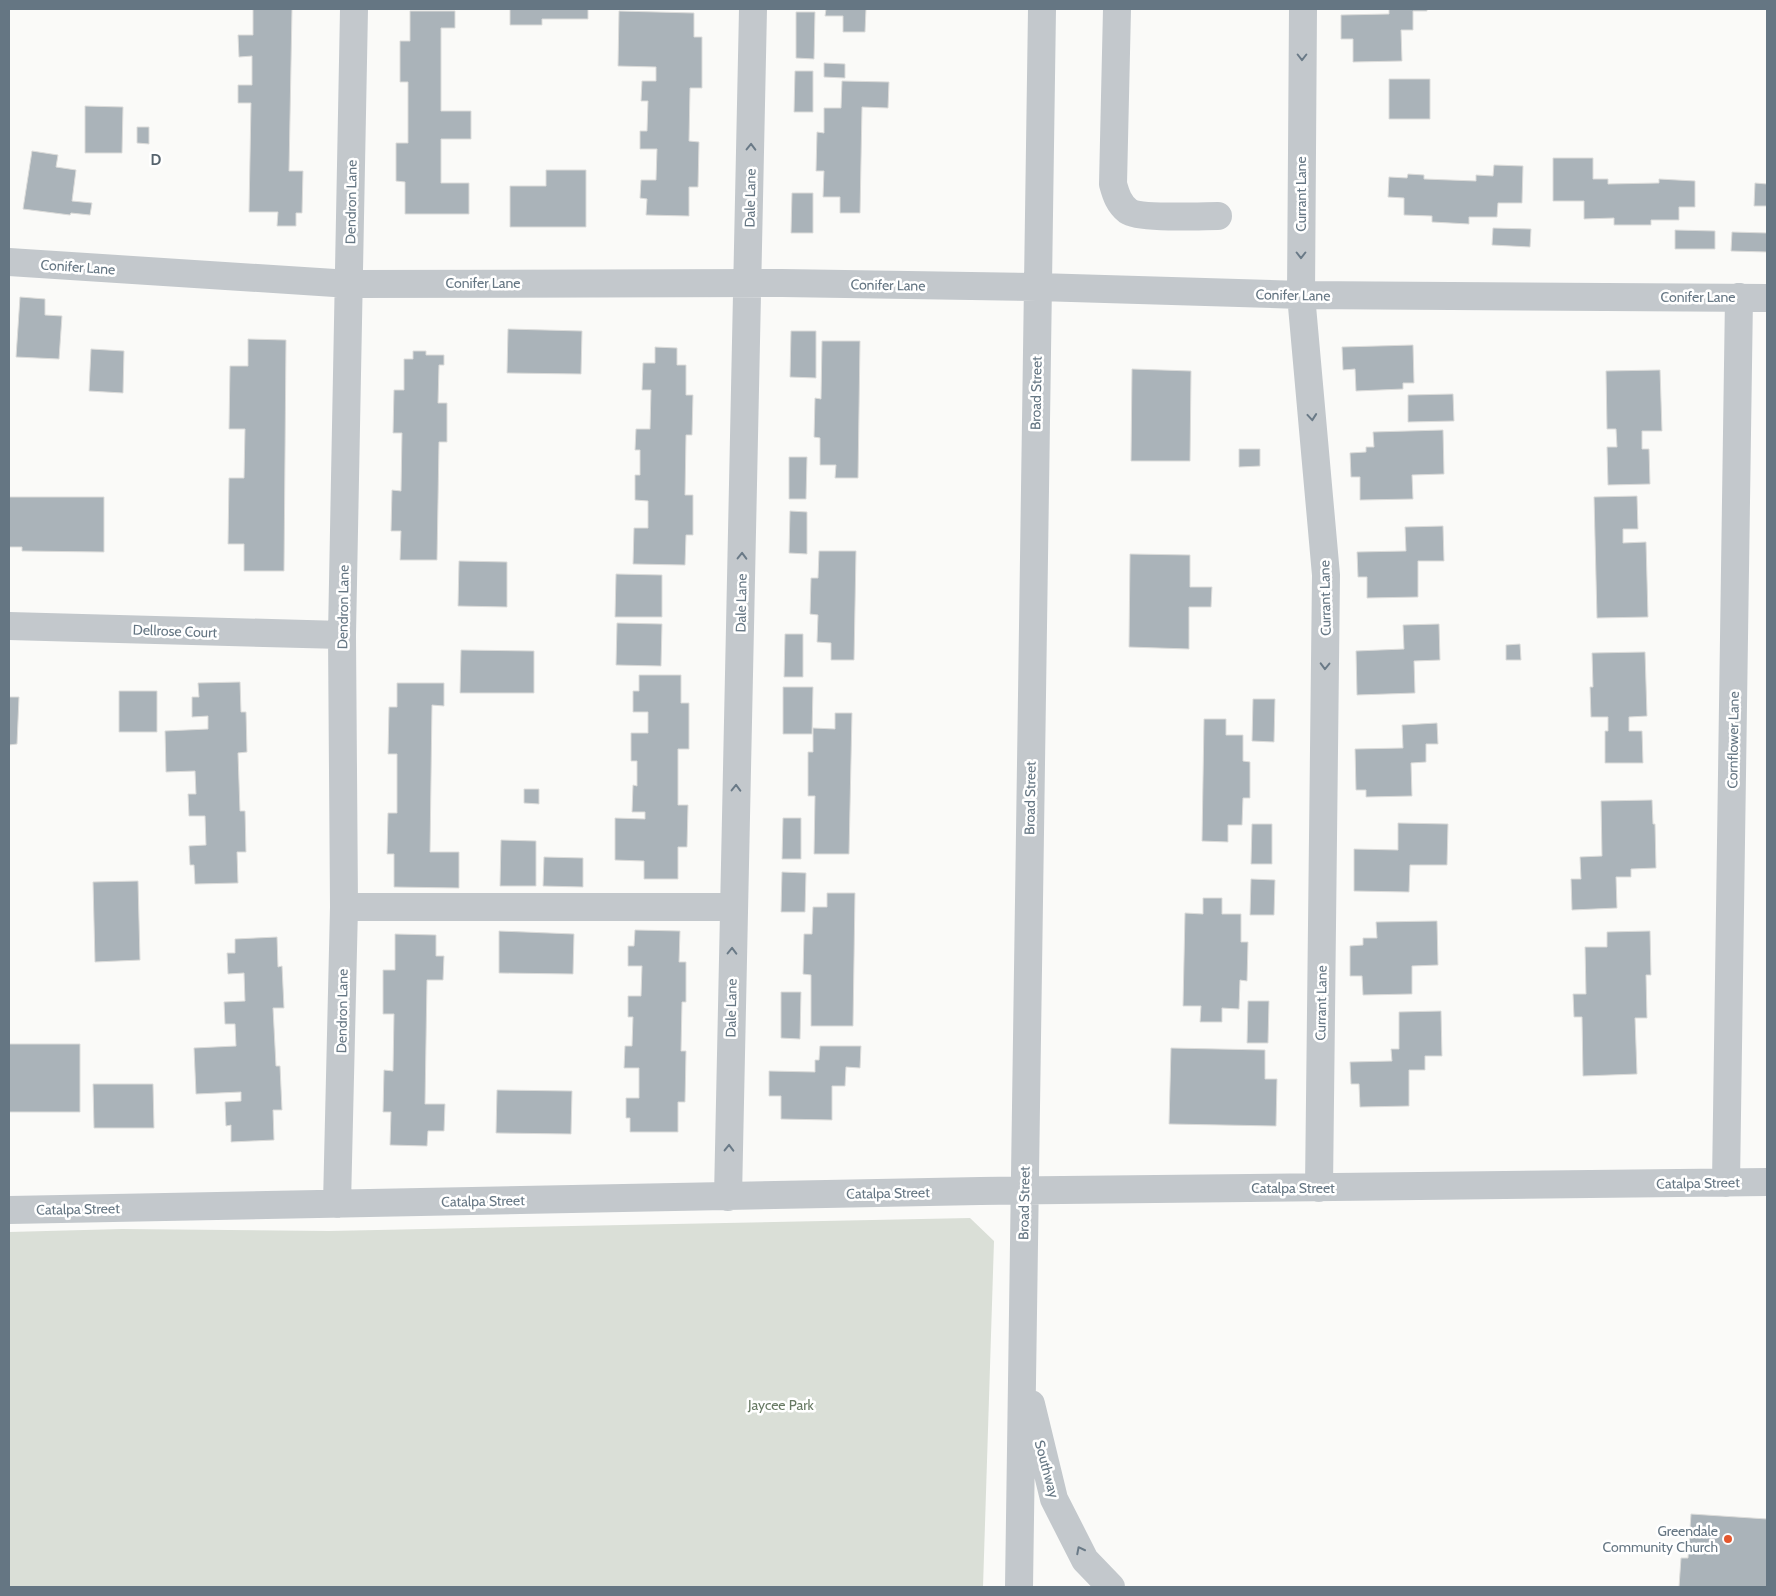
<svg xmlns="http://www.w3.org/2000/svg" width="1776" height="1596" viewBox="0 0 1776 1596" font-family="Cabin,sans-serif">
	<rect width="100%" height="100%" fill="#fafaf8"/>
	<!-- green -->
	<path fill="#dadfd7" d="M 970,1218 L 994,1241 L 983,1587 L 9,1587 L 9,1232 L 122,1229 L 329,1231 Z"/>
	<!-- building -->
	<path fill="#aab3b9" stroke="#dcdcda" d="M 253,9 L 292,9 L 289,171 L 303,171 L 302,213 L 296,213 L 296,226 L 277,226 L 278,212 L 249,212 L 251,103 L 238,103 L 238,85 L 252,85 L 252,56 L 239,57 L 238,35 L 253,35 Z
		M 510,9 L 588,9 L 588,19 L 542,19 L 542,25 L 510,25 Z
		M 826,9 L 866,9 L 865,32 L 843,32 L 843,16 L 825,16 Z
		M 1389,9 L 1427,9 L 1427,11 L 1413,11 L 1413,30 L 1401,30 L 1402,61 L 1353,62 L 1353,39 L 1341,39 L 1341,15 L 1389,14 Z
		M 410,11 L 455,11 L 455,28 L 441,28 L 441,111 L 471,111 L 471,139 L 441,139 L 441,183 L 469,183 L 469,214 L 405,214 L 405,182 L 396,181 L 396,143 L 408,143 L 408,82 L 400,82 L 400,41 L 410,41 Z
		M 619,11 L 694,13 L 694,37 L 702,37 L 702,88 L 690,88 L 689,141 L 699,142 L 698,187 L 689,187 L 689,216 L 646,215 L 647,199 L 640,198 L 641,180 L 656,180 L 657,149 L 640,149 L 640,131 L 647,131 L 648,101 L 641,101 L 642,81 L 656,81 L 656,67 L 618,66 Z
		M 796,12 L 815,12 L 814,59 L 796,58 Z
		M 824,63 L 845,64 L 845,78 L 824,77 Z
		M 795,71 L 813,71 L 813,112 L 794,112 Z
		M 1389,79 L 1430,79 L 1430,119 L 1389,119 Z
		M 842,81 L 889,82 L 888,108 L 862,107 L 860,213 L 840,213 L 840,197 L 823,197 L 824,171 L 816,171 L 817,132 L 824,133 L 824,108 L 841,108 Z
		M 85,106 L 123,107 L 122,153 L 85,153 Z
		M 137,127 L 149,127 L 149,144 L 137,143 Z
		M 32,151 L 58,155 L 56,167 L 76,170 L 72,201 L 92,203 L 90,215 L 71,213 L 70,215 L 23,209 Z
		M 1553,158 L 1593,158 L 1593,179 L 1608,179 L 1608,184 L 1659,183 L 1659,179 L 1695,181 L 1695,207 L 1679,207 L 1679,220 L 1651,220 L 1651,225 L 1614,225 L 1614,218 L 1584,219 L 1584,201 L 1553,201 Z
		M 1494,165 L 1523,166 L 1522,203 L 1498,203 L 1497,217 L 1469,217 L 1469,224 L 1432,222 L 1432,216 L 1404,215 L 1404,198 L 1388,197 L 1389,177 L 1407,178 L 1408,174 L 1424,175 L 1424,179 L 1476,181 L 1476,175 L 1493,176 Z
		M 546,170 L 586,170 L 586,227 L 510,227 L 510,186 L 546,186 Z
		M 1755,183 L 1767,184 L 1767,206 L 1754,206 Z
		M 792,193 L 813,193 L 813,233 L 791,233 Z
		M 1493,228 L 1531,229 L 1530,247 L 1492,245 Z
		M 1675,230 L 1715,231 L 1715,249 L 1675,249 Z
		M 1732,232 L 1767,233 L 1767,252 L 1731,251 Z
		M 20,297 L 45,299 L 45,315 L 62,316 L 59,359 L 16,357 Z
		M 508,329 L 582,331 L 581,374 L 507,373 Z
		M 791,331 L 816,331 L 816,378 L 790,377 Z
		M 248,339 L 286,340 L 284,571 L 244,571 L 244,544 L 228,544 L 229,478 L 244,478 L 245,429 L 229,429 L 230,366 L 248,366 Z
		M 822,341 L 860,341 L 858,478 L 835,478 L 836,465 L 820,465 L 820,438 L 814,437 L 815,398 L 821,399 Z
		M 1413,345 L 1414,383 L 1403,383 L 1403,389 L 1356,391 L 1355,369 L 1343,370 L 1342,347 Z
		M 655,347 L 677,348 L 677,365 L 686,365 L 686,395 L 693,395 L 692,435 L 686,435 L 685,495 L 693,495 L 693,535 L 686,535 L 685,565 L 633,564 L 634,528 L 648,528 L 648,501 L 635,500 L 635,475 L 640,475 L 640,450 L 635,450 L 636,429 L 650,429 L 651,390 L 642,390 L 643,363 L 655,363 Z
		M 91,349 L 124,351 L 123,393 L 89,391 Z
		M 413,351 L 426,351 L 426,355 L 444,355 L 444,365 L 439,365 L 438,403 L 447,403 L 447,442 L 439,442 L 437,560 L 400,560 L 401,531 L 391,531 L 392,490 L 401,491 L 402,433 L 393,433 L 394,390 L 404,390 L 404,359 L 413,359 Z
		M 1132,369 L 1191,371 L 1190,461 L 1131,461 Z
		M 1660,370 L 1662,431 L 1642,431 L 1642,449 L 1649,449 L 1650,484 L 1608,485 L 1607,447 L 1617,447 L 1616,429 L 1607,429 L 1606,371 Z
		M 1453,394 L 1454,421 L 1408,422 L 1408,395 Z
		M 1443,430 L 1444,474 L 1412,475 L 1413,499 L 1360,500 L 1360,477 L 1351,477 L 1350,453 L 1366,452 L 1366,447 L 1374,447 L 1373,432 Z
		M 1239,449 L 1260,449 L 1260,466 L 1239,467 Z
		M 789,457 L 807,457 L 806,499 L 789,499 Z
		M 1637,496 L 1638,529 L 1623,529 L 1623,543 L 1646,542 L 1648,617 L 1597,618 L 1594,497 Z
		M 9,497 L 104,497 L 104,552 L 22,551 L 22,547 L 9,547 Z
		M 790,511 L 807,512 L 807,554 L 789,553 Z
		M 1443,526 L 1444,561 L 1418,561 L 1418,597 L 1367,598 L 1367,577 L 1358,577 L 1357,552 L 1406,551 L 1405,527 Z
		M 819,551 L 856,551 L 854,660 L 831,660 L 831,643 L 817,642 L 818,615 L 810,614 L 811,578 L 818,578 Z
		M 1130,554 L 1190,555 L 1190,587 L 1212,587 L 1211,607 L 1189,607 L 1189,649 L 1129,647 Z
		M 459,561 L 507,562 L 507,607 L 458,606 Z
		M 616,574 L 662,575 L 662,617 L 615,617 Z
		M 617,623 L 662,624 L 661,666 L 616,665 Z
		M 1439,624 L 1440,660 L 1414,661 L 1415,693 L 1357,695 L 1356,651 L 1404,649 L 1403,625 Z
		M 785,634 L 803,634 L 803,677 L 784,677 Z
		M 1520,644 L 1521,660 L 1506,660 L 1506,645 Z
		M 461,650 L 534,651 L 534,693 L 460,693 Z
		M 1645,652 L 1647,716 L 1629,717 L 1629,731 L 1642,731 L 1643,763 L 1605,763 L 1605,731 L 1608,731 L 1608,717 L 1591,717 L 1590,687 L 1593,687 L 1592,653 Z
		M 639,675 L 681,675 L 681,703 L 689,703 L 689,749 L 678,749 L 678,805 L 688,805 L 687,847 L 678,847 L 678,879 L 644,879 L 644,861 L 615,860 L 615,818 L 645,819 L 645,812 L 632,812 L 633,785 L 637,786 L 637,761 L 631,761 L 631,733 L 648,733 L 648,712 L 633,712 L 633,691 L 639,691 Z
		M 240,682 L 241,712 L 246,712 L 247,752 L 238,753 L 240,811 L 245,811 L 246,852 L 237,852 L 238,883 L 195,884 L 194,865 L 190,865 L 189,846 L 206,845 L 205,816 L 189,816 L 188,794 L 196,794 L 195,771 L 166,772 L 165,731 L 208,729 L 208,716 L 192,717 L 192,697 L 199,697 L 198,683 Z
		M 397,683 L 444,683 L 444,706 L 432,705 L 430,852 L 459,852 L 459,888 L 394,887 L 394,854 L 387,854 L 388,813 L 397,813 L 397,754 L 388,754 L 389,707 L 397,707 Z
		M 783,687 L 813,687 L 812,734 L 783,734 Z
		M 119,691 L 157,691 L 157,732 L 119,732 Z
		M 9,697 L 19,697 L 17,744 L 9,745 Z
		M 1253,699 L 1275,699 L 1274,742 L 1252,741 Z
		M 835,713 L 852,713 L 849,854 L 814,854 L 815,796 L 808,796 L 808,752 L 813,752 L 813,728 L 835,729 Z
		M 1204,719 L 1226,719 L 1226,735 L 1243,735 L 1243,761 L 1250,762 L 1250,798 L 1243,798 L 1242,825 L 1228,825 L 1228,842 L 1202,841 Z
		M 1437,723 L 1438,744 L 1426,744 L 1426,762 L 1411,763 L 1412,796 L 1366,797 L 1366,790 L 1356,790 L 1355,749 L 1403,748 L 1402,725 Z
		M 524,789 L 539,789 L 539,804 L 524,803 Z
		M 1652,800 L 1653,824 L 1655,824 L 1656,868 L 1631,869 L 1631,877 L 1616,877 L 1617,908 L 1572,910 L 1571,879 L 1581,879 L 1580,857 L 1602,856 L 1601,801 Z
		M 783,818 L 801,818 L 801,859 L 782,859 Z
		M 1398,823 L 1448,824 L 1447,865 L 1410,865 L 1409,892 L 1354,891 L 1354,849 L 1398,850 Z
		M 1252,824 L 1272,824 L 1272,864 L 1251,864 Z
		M 501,840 L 536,841 L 536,886 L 500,886 Z
		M 544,857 L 583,858 L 583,887 L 543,886 Z
		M 782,872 L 806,873 L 805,912 L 781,912 Z
		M 1251,879 L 1275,880 L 1274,915 L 1250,915 Z
		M 138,881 L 140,960 L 95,962 L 93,882 Z
		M 827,893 L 855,893 L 853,1026 L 811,1026 L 811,975 L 803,974 L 804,934 L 812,934 L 813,907 L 827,907 Z
		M 1203,898 L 1222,898 L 1222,914 L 1241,914 L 1241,942 L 1248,942 L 1247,981 L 1240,980 L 1239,1009 L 1222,1008 L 1222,1022 L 1200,1022 L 1201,1006 L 1183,1006 L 1185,913 L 1203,914 Z
		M 1437,921 L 1438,965 L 1412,966 L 1412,994 L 1363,995 L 1362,976 L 1350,976 L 1350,946 L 1363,945 L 1363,938 L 1377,938 L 1376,922 Z
		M 635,930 L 680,931 L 679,962 L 686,962 L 686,1002 L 682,1002 L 681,1051 L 686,1051 L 685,1102 L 678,1102 L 678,1132 L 630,1132 L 630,1118 L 626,1118 L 626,1098 L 639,1098 L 639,1068 L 624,1068 L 625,1046 L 632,1046 L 633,1017 L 628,1017 L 628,996 L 641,996 L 642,966 L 628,966 L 628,946 L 634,946 Z
		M 499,931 L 574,934 L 573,974 L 499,973 Z
		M 1650,931 L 1651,975 L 1646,975 L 1647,1018 L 1635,1018 L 1637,1074 L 1583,1076 L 1582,1017 L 1574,1017 L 1573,994 L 1586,994 L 1585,947 L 1607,947 L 1607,932 Z
		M 395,934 L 436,935 L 436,956 L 444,956 L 443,980 L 427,980 L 425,1104 L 445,1104 L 444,1131 L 428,1131 L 427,1146 L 390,1145 L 391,1112 L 383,1112 L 384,1070 L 393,1071 L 394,1014 L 383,1014 L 383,970 L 395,970 Z
		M 277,937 L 278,967 L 282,966 L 284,1008 L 273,1008 L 276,1066 L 280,1066 L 282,1110 L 273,1110 L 274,1140 L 231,1142 L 231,1125 L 226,1126 L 225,1102 L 241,1101 L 241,1092 L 196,1094 L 194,1048 L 236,1046 L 235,1024 L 225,1024 L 224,1002 L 245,1001 L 244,973 L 228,974 L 227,953 L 235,953 L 235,939 Z
		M 781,992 L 801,992 L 800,1039 L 781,1038 Z
		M 1248,1001 L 1269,1001 L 1268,1043 L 1247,1043 Z
		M 1441,1011 L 1442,1056 L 1425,1056 L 1425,1070 L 1409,1070 L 1409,1106 L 1360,1107 L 1359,1084 L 1351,1084 L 1350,1062 L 1392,1061 L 1391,1049 L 1399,1049 L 1399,1012 Z
		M 9,1044 L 80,1044 L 80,1112 L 9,1112 Z
		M 820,1046 L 861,1046 L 860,1068 L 846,1067 L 845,1086 L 832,1086 L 832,1120 L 781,1119 L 781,1096 L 769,1096 L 769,1071 L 815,1072 L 815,1060 L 819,1060 Z
		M 1171,1048 L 1265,1050 L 1265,1079 L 1277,1079 L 1276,1126 L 1169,1124 Z
		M 93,1084 L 153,1084 L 154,1128 L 94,1128 Z
		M 497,1090 L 572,1091 L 571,1134 L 496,1133 Z
		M 1691,1514 L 1767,1519 L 1767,1587 L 1679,1587 L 1681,1558 L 1688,1558 Z"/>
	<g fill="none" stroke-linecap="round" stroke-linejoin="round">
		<!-- minor -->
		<path stroke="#c3c8cc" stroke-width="28" d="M 1117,9 L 1113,184 C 1116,195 1119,204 1128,211 C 1139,219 1201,216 1218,216
			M 1303,9 L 1301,295 L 1326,575 L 1319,1188
			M 9,262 L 350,284 L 782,283 L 1038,287 L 1301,295 L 1767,298
			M 9,626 L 342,635
			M 344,907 L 733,907
			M 1726,1183 L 1739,297
			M 728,1197 C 734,801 747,405 753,9
			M 337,1204 L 344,907 L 342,635 L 354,9
			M 9,1210 L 980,1191 L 1767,1182
			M 1031,1404 L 1054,1499 L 1085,1560 L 1111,1587
			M 1019,1587 L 1042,9"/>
	</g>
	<!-- one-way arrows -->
	<defs><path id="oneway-chevron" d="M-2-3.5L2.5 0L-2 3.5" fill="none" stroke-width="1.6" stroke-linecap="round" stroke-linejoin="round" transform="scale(1.25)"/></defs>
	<g stroke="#6a7a87">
		<use href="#oneway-chevron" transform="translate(1302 57) rotate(90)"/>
		<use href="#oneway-chevron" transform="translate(751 147) rotate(-89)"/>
		<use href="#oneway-chevron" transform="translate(1301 255) rotate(90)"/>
		<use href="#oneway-chevron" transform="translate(1312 417) rotate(85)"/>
		<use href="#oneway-chevron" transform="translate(742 556) rotate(-89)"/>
		<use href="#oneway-chevron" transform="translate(1325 666) rotate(91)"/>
		<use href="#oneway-chevron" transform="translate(736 788) rotate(-89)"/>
		<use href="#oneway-chevron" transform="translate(732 951) rotate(-89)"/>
		<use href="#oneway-chevron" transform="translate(729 1148) rotate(-89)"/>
		<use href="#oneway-chevron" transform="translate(1080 1550) rotate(-117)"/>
	</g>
	<!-- markers -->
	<circle fill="#e4572e" stroke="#fff" stroke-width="2" cx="1728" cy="1539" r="5"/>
	<g text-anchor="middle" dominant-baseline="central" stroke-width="5" stroke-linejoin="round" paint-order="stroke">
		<!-- street labels -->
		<g font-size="14" fill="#657683" stroke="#fff">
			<text transform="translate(1301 194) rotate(-90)">Currant Lane</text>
			<text transform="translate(750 198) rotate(-89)">Dale Lane</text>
			<text transform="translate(351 202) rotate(-89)">Dendron Lane</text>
			<text transform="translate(78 267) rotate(4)">Conifer Lane</text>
			<text x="483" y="283">Conifer Lane</text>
			<text transform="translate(888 285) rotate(1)">Conifer Lane</text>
			<text transform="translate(1293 295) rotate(1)">Conifer Lane</text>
			<text x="1698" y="297">Conifer Lane</text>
			<text transform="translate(1036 393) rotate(-89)">Broad Street</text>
			<text transform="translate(1325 598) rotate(-91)">Currant Lane</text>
			<text transform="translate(741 603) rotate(-89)">Dale Lane</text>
			<text transform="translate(343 607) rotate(-89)">Dendron Lane</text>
			<text transform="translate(175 631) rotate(2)">Dellrose Court</text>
			<text transform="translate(1733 740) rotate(-89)">Cornflower Lane</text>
			<text transform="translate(1030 798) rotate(-89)">Broad Street</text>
			<text transform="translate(1321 1003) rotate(-89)">Currant Lane</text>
			<text transform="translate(731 1008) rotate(-89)">Dale Lane</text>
			<text transform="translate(342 1011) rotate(-89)">Dendron Lane</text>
			<text transform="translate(1698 1183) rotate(-1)">Catalpa Street</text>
			<text x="1293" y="1188">Catalpa Street</text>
			<text transform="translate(888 1193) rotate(-1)">Catalpa Street</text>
			<text transform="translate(483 1201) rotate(-1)">Catalpa Street</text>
			<text transform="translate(1024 1203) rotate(-89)">Broad Street</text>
			<text transform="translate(78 1209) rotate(-1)">Catalpa Street</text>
			<text transform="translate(1047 1469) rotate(75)">Southway</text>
		</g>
		<!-- park labels -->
		<g font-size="14" fill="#687a64" stroke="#fff">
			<text x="781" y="1405">Jaycee Park</text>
		</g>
		<!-- poi labels -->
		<g font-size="14" fill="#657683" stroke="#fff" text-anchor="end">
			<text x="1718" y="1531">Greendale<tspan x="1718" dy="16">Community Church</tspan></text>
		</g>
		<!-- neighbourhood labels -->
		<g font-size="15" font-weight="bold" fill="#57646e" stroke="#fff">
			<text x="156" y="160">D</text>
		</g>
	</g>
	<!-- border -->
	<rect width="1776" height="1596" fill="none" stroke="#657683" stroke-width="20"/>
</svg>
